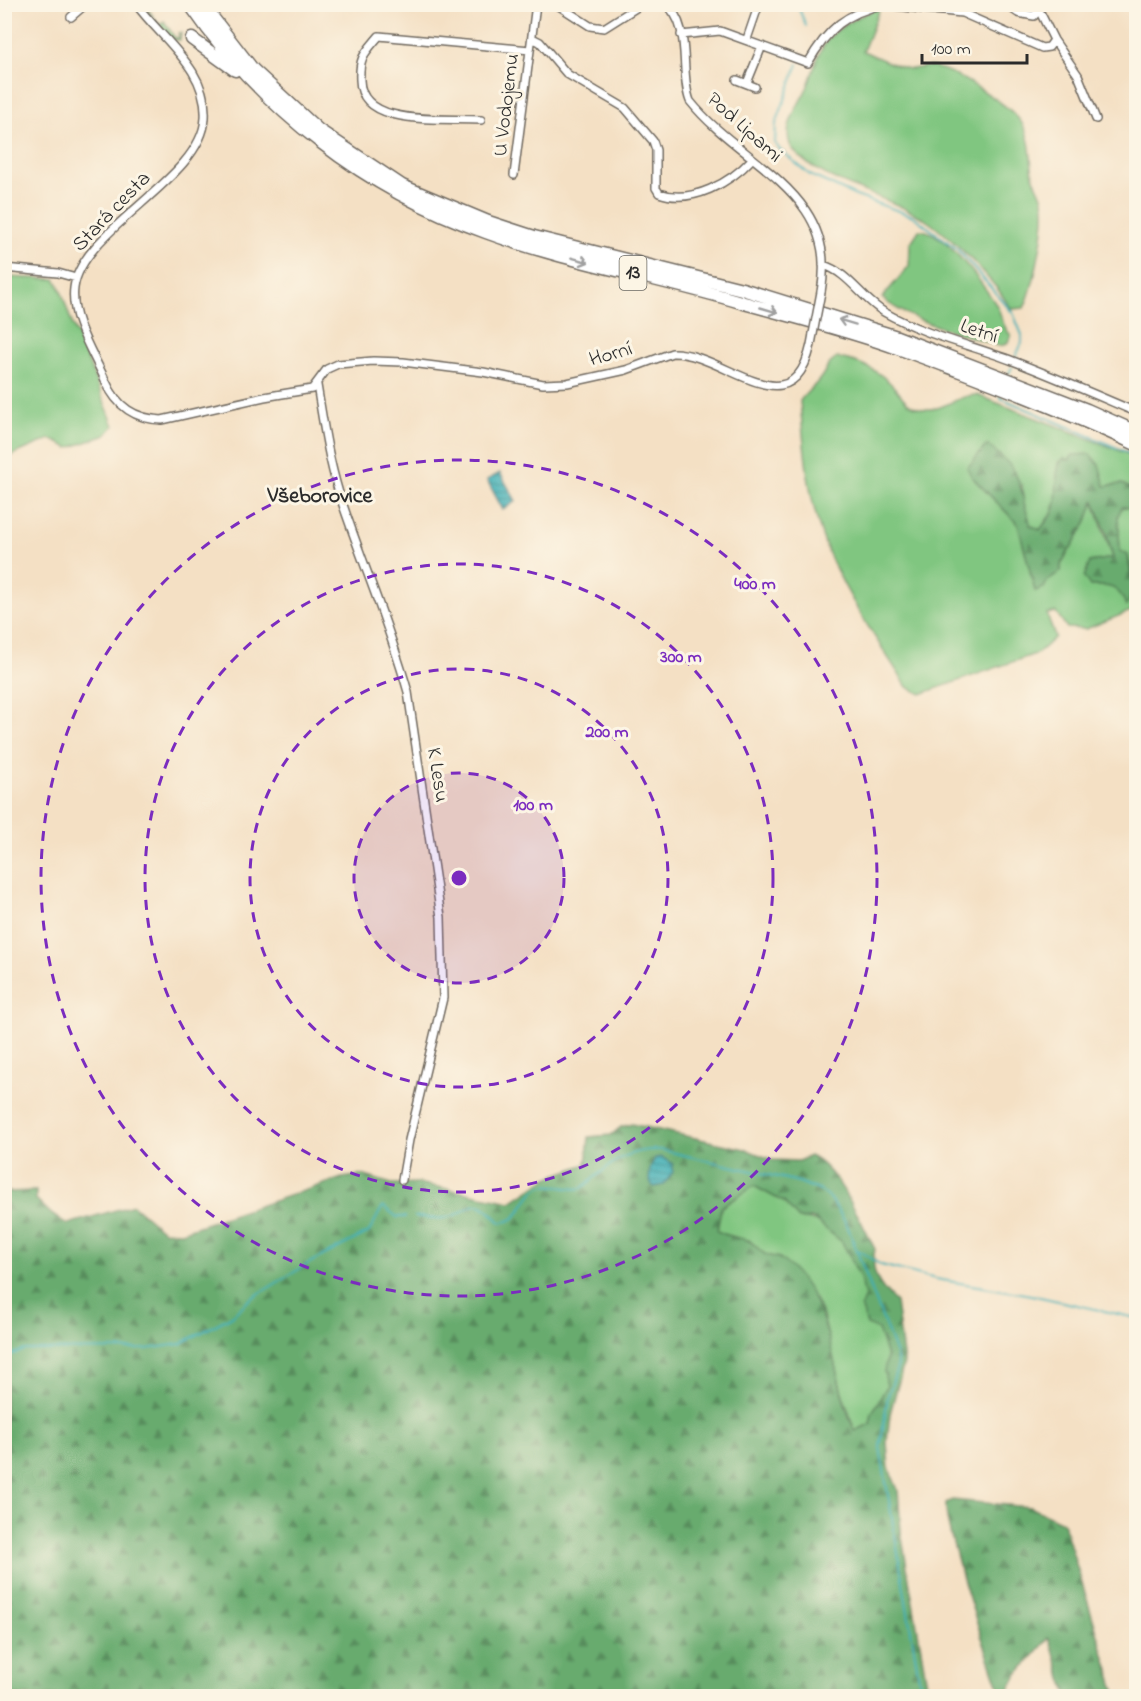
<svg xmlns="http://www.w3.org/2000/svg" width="1141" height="1701" viewBox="0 0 1141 1701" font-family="'Indie Flower',sans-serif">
	<defs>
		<pattern id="forest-firs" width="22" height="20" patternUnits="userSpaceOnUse" patternTransform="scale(1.5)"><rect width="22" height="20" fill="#68ab6e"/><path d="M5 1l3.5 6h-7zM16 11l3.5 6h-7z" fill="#568b5b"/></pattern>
		<pattern id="water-rules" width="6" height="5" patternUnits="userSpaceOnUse" patternTransform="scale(1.5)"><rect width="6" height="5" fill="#3daeb5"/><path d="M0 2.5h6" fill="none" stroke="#338e93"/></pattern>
	</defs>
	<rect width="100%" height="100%" fill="#fcf5e5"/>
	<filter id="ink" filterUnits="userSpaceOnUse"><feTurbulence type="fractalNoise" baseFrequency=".0167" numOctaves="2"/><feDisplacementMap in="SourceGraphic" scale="12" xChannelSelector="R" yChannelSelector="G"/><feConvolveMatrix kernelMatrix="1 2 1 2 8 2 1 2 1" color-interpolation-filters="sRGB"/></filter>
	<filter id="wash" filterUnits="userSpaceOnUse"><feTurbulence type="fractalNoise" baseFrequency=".008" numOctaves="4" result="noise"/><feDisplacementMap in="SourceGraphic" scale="24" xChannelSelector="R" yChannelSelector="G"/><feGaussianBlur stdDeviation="1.35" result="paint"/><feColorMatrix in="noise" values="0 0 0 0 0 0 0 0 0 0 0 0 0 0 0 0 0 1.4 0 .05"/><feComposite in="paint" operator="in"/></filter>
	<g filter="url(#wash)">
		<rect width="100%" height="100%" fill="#f4e0c4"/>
		<!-- grass -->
		<path fill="#80c680" stroke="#567856" stroke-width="1.5" d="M 142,5 L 154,5 L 148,9 L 159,25 L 164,21 L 175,38 L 180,37 L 178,33 L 181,33 L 180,40 L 171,40 Z
			M 880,8 L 863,51 C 878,57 894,67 910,69 C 918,69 926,65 933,67 C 953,70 1013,106 1023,125 C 1032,141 1030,158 1033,175 C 1035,183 1041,191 1043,200 C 1048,221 1034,288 1024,308 L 1012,309 C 1006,303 1002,294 996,287 C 975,263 954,239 927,221 C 893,197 819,182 794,151 C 778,132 799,105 807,88 C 814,71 817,52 829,38 C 841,25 864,13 880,8 Z
			M 919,230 C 943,228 985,287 997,306 C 1002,316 1003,329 1011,335 L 1007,344 L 999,346 C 965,334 909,322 882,298 L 909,266 L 910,244 Z
			M 5,277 L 55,279 C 62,285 69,322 78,336 L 114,426 L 106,435 L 69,448 L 50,439 L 5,458 Z
			M 837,358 C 860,361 880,371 895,388 C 903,397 906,405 919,408 C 942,414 957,394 977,395 L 1136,457 L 1136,491 L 1122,484 L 1105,486 L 1099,465 L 1064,459 L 1059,462 L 1058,494 L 1053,511 L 1040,530 L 1030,525 L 1024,505 L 1022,485 L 972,477 L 1018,524 L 1026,548 L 1048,580 L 1061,571 L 1061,564 L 1087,521 L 1093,500 L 1113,558 L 1090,562 L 1090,586 C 1108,585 1120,585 1126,605 L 1135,585 L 1128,555 L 1120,551 L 1118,515 L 1122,507 L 1133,508 L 1134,524 L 1136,524 L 1136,609 L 1086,629 L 1067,628 L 1056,612 L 1047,614 L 1055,637 L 1038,653 L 921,694 L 907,687 C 878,641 845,595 825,544 C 808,499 804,449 800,401 C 806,392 813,388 819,380 C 828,369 824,367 837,358 Z
			M 754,1186 L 784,1202 L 799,1219 C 816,1218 831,1228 842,1242 C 854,1258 882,1333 886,1354 C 888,1364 884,1374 887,1386 L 872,1413 L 870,1424 L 855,1431 L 841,1389 L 823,1316 L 815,1299 L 780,1258 L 765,1255 L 749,1240 L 733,1238 L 717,1231 L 721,1207 Z"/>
		<!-- forest -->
		<path fill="url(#forest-firs)" stroke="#4a6b4c" stroke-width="1.5" fill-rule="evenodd" d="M 987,445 C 1011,462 1019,473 1024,502 C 1025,510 1030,516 1030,525 L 1040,530 C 1044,524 1051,517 1054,510 C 1060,494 1052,467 1064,458 L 1069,460 L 1073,455 L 1090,454 L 1099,465 L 1105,486 L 1122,484 L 1136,491 L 1136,524 L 1134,525 L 1133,508 L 1122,507 L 1118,516 L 1120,551 L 1128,555 C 1129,575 1139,587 1126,606 C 1120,586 1109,585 1090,586 L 1084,577 L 1090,562 L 1113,558 L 1106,532 L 1094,501 L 1087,521 L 1061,564 L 1061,571 L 1048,580 L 1044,588 L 1035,591 L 1018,524 L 972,477 L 967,468 Z
			M 632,1124 L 745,1149 L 773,1160 L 798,1161 L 810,1156 C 838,1168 861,1222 875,1249 C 870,1272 878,1286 896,1302 L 904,1363 L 890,1414 L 887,1442 L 889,1468 L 898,1490 L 901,1532 L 929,1696 L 5,1696 L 5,1192 L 36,1191 L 36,1199 C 47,1210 54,1218 68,1224 L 133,1205 L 163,1231 L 181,1232 L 342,1178 L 362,1175 L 392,1184 L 418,1183 L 511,1202 L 547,1178 L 586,1164 L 589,1137 L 611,1135 L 621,1127 ZM 754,1186 L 784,1202 L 799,1219 L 812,1218 L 842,1242 L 860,1277 L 865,1296 L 861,1306 L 867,1325 L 878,1330 L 887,1356 L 884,1371 L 887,1386 L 872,1413 L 870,1424 L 855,1431 C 829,1375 836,1301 782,1260 C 777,1256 770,1257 765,1254 C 758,1251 754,1242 747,1240 C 736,1237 727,1236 717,1231 L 721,1207 Z
			M 952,1500 L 1030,1507 L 1063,1522 L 1117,1696 L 1068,1696 L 1049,1638 L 1017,1675 L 1007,1694 L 1002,1696 C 986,1649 969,1603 956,1554 C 952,1539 945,1520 946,1504 Z"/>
		<!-- water -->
		<path fill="url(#water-rules)" stroke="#346c70" stroke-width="1.5" d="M 500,473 L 516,501 L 503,510 L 487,480 Z
			M 661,1157 L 673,1164 L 673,1172 L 664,1185 L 654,1187 C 645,1179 650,1167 655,1158 Z"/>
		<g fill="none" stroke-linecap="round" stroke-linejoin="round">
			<!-- stream -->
			<path stroke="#3daeb5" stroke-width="2" d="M 797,4 L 806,26
				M 798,64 L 776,124 L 775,143 L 780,150 L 810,175 L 856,196 L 913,216 L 958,250 L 1013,313 L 1022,335 L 1022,343 L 1016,356
				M 1009,373 L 1012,367
				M 1000,395 L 1001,398 L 1136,456
				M 415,1217 C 424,1216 435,1220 444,1218 C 476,1213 469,1189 500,1222 C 522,1223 523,1197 538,1188 C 550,1181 569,1192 582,1188 C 609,1166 624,1148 662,1150 L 799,1182 L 821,1191 L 831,1199 L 847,1225 L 896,1354 L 898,1365 L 888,1396 L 880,1447 L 922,1696
				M 856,1249 L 881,1265 L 936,1279 L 1031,1295 L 1136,1318
				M 4,1357 L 25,1350 L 146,1349 L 180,1344 L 232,1316 L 250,1299 L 311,1262 L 369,1232 L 383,1206 L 397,1217 L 405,1217"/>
		</g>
	</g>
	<g filter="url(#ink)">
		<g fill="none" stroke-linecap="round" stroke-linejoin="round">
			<!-- minor casing -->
			<g stroke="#716a61" stroke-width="10">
				<path id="minor" d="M 136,4 C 162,40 208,69 205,118 C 202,179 81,229 74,288 C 70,319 94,354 106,382 C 117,407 135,419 162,420 L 264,397 L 312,389 L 327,369 L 338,364 L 373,361 L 403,362 L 483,372 L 543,384 L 567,383 L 626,370 L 672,353 C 727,352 797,438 813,334
					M 556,4 L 590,26 L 604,28 L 642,4
					M 665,4 C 693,24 679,73 690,101 C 742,166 840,192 821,292
					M 1005,4 L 1018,13 L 1034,16 L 1039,10 L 1037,4
					M 1130,4 L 1136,9
					M 885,5 L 962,13 L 1042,48 L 1049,47 L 1054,40
					M 1039,10 L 1054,40 L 1078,75 L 1096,119
					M 71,17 L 86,4
					M 681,35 L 720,31 L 808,63 C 828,28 846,13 885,4
					M 532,38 L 540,42 L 567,74 L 625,108 L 653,141 L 656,150 L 656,188 L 659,193 C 692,205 731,182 752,159
					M 747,39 L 759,4
					M 737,80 L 755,87
					M 747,83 L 762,46
					M 481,120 C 447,117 361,129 360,80 C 359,57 364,54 379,36 L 530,50
					M 514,175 L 536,4
					M 823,265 C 848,272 862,299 884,312 C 924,335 971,345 1013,361 C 1055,377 1096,395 1136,412
					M 4,268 L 58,273 L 76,278
					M 317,385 C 323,421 328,457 339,493 C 361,560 389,624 408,692 L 441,917 L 443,998 L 409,1140 L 402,1180"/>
			</g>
			<!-- trunk casing -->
			<g stroke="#716a61" stroke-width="15">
				<path id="trunk" d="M 190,4 C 262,109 366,190 486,232 C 570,263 658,277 744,303 C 795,317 848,330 898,348 C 978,377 1059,408 1136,444
					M 202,4 L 253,70 L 318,130 L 402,186 L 488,222 L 534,237 L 742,289 L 897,337 L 1087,410 L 1136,432
					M 192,39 L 235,70"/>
			</g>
			<!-- minor -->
			<use href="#minor" stroke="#fff" stroke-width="7"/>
			<!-- trunk -->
			<use href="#trunk" stroke="#fff" stroke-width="12"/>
			<!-- minor-bridge casing -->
			<g stroke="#716a61" stroke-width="10" stroke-linecap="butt">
				<path id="minor-bridge" d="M 813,334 L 821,292"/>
			</g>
			<!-- minor-bridge -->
			<use href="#minor-bridge" stroke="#fff" stroke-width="7"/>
		</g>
		<!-- one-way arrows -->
		<defs><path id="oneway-shaft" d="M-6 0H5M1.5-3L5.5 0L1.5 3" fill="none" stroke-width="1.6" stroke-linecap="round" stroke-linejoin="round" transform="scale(1.5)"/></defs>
		<g stroke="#a0a0a0">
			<use href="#oneway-shaft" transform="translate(580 260) rotate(15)"/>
			<use href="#oneway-shaft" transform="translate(769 310) rotate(16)"/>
			<use href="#oneway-shaft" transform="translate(847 322) rotate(-163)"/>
		</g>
	</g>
	<!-- distance rings -->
	<circle cx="459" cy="878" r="105" fill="#7b2cbf" fill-opacity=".12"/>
	<g fill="none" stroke="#7b2cbf" stroke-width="3" stroke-dasharray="10 8">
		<circle cx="459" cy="878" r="105"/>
		<circle cx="459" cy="878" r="209"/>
		<circle cx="459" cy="878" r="314"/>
		<circle cx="459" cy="878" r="418"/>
	</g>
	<g text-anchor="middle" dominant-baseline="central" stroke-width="6" stroke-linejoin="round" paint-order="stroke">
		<!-- shield labels -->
		<rect fill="#fcf5e5" stroke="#6a6863" stroke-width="1.5" x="619.5" y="256" width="27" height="34" rx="4.5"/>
		<g font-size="20" font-weight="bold" fill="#2b2b2b">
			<text x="633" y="273">13</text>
		</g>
		<!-- street labels -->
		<g font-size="21" fill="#2b2b2b" stroke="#fcf5e5">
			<text transform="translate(507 105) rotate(-83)">U Vodojemu</text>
			<text transform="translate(744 128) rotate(42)">Pod Lipami</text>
			<text transform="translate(112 212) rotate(-46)">Stará cesta</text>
			<text transform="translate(979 332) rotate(19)">Letní</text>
			<text transform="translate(611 355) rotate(-16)">Horní</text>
			<text transform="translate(437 775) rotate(81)">K Lesu</text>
		</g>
		<!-- neighbourhood labels -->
		<g font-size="22" font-weight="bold" fill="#2b2b2b" stroke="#fcf5e5">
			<text x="320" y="497">Všeborovice</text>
		</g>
	</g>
	<circle cx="459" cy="878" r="9" fill="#7b2cbf" stroke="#fcf5e5" stroke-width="3"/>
	<g font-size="18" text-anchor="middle" font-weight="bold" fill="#7b2cbf" stroke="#fcf5e5" stroke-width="6" stroke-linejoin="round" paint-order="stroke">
		<text x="755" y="589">400 m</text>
		<text x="681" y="662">300 m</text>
		<text x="607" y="737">200 m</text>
		<text x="533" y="810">100 m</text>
	</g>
	<!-- margin -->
	<rect width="1141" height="1701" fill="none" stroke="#fcf5e5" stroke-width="24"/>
	<!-- scale -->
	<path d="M922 54v9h105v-9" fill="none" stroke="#2b2b2b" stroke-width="3"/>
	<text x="931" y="54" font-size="18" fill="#2b2b2b" stroke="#fcf5e5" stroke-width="4.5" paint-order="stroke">100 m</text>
</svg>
